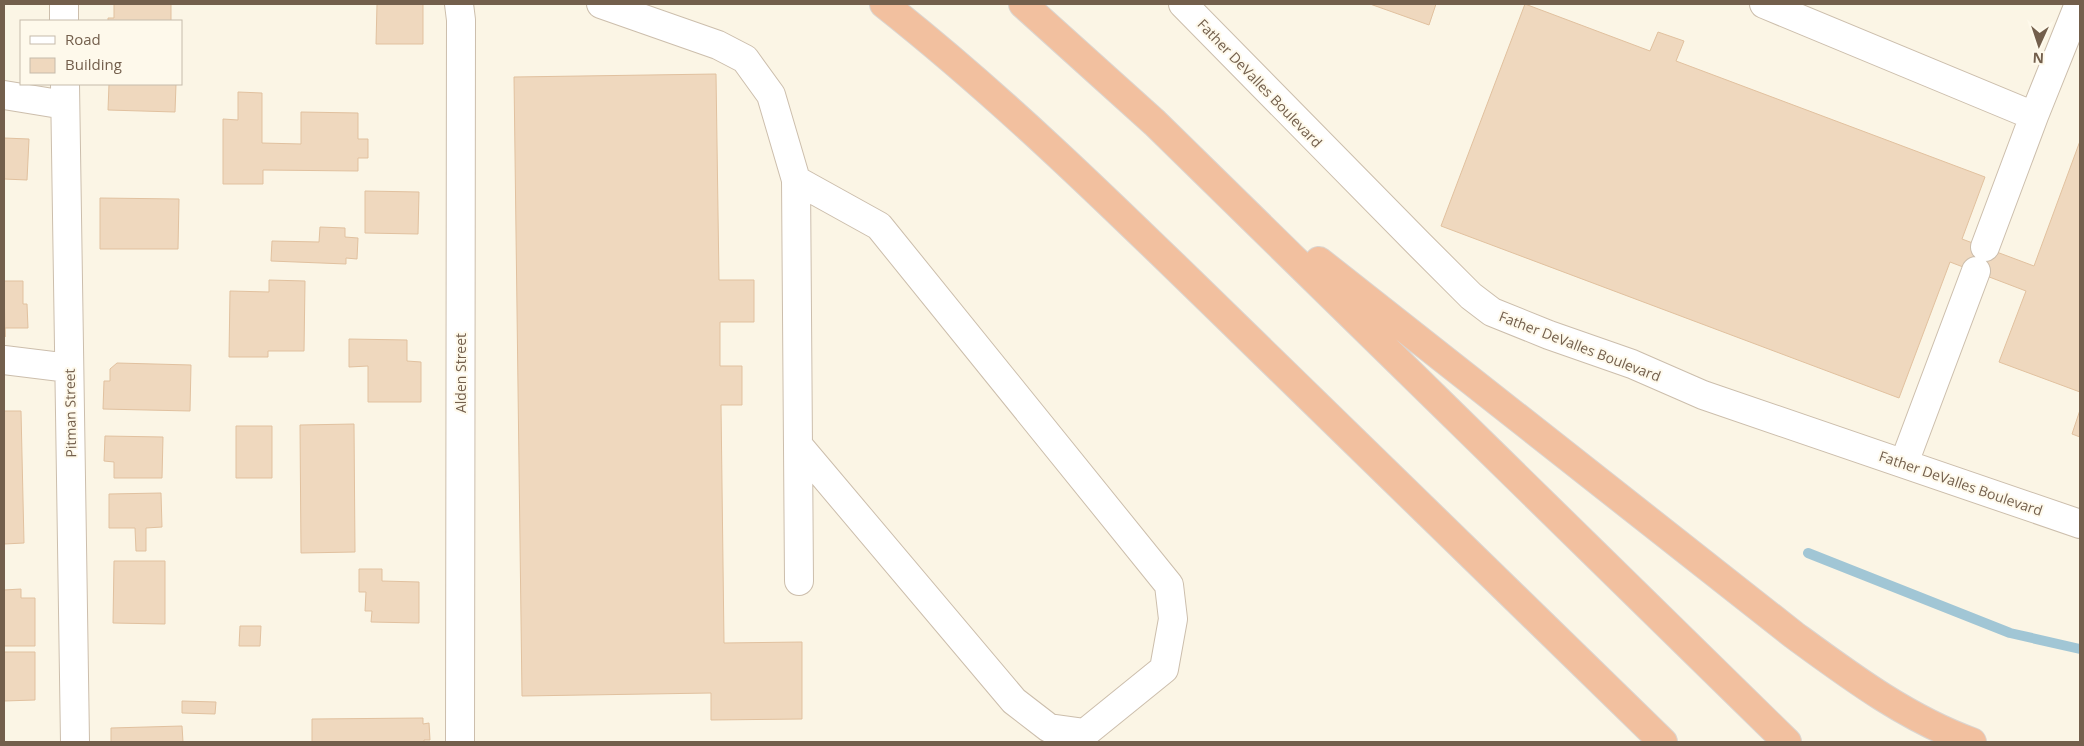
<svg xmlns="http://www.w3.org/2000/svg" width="2084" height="746" viewBox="0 0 2084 746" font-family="'Open Sans',sans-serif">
	<rect width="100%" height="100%" fill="#fbf5e5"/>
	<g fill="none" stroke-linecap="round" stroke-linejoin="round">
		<!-- stream -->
		<path stroke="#a1c6d5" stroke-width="10" d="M 1808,553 L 2010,633 L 2080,649"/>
	</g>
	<!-- building -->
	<path fill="#efd8be" stroke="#e1c19f" d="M 114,4 L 171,4 L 171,21 L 108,21 L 108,18 L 114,18 Z
		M 377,4 L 423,4 L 423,44 L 376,44 Z
		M 1370,4 L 1436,4 L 1429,25 Z
		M 1525,4 L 1650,51 L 1658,32 L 1684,41 L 1676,61 L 1985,177 L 1962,239 L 2034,266 L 2080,141 L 2080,392 L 1999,362 L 2026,291 L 1950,262 L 1899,398 L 1441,226 Z
		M 716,74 L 719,280 L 754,280 L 754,322 L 720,322 L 720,366 L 742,366 L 742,405 L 721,405 L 724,643 L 802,642 L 802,719 L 711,720 L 711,693 L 522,696 L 514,77 Z
		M 109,84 L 176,84 L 175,112 L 108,110 Z
		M 238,92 L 262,93 L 262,143 L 301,144 L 301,112 L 358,113 L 358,139 L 368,139 L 368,158 L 358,158 L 358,171 L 263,170 L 263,184 L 223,184 L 223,119 L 238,120 Z
		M 4,138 L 29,139 L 27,180 L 4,179 Z
		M 365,191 L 419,192 L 418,234 L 365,233 Z
		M 100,198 L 179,199 L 178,249 L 100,249 Z
		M 320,227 L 345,228 L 345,237 L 358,238 L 357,259 L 346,258 L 346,264 L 271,261 L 272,241 L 319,242 Z
		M 269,280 L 305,281 L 304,351 L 268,351 L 268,357 L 229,357 L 230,291 L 269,292 Z
		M 4,281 L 23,281 L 23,304 L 27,304 L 28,328 L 5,328 L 5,337 Z
		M 349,339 L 407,340 L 407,361 L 421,362 L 421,402 L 368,402 L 368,366 L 349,367 Z
		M 117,363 L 191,365 L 190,411 L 103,409 L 104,381 L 110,381 L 110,369 Z
		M 2080,410 L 2080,437 L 2072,434 Z
		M 4,411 L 21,411 L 24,543 L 4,544 Z
		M 354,424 L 355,552 L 301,553 L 300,425 Z
		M 236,426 L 272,426 L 272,478 L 236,478 Z
		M 105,436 L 163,437 L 162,478 L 114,478 L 114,462 L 104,461 Z
		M 161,493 L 162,527 L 146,528 L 146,551 L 136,551 L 135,528 L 109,528 L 109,494 Z
		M 114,561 L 165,561 L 165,624 L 113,623 Z
		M 359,569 L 382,569 L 382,581 L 419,582 L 419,623 L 371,622 L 372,611 L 365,611 L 366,592 L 359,592 Z
		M 21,589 L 21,598 L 35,598 L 35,646 L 4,646 L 4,590 Z
		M 240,626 L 261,626 L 260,646 L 239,646 Z
		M 4,652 L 35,652 L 35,700 L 4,701 Z
		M 182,701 L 216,702 L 215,714 L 182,713 Z
		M 423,718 L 423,724 L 429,723 L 430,740 L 424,740 L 424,742 L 312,742 L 312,719 Z
		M 182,726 L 183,742 L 111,742 L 111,728 Z"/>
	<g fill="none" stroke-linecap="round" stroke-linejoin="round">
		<!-- minor casing -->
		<g stroke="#ccbeac" stroke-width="30">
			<path id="minor" d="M 64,4 L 64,21
				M 459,4 L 461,20 L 460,742
				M 601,4 L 718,45 L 745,59 L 771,95 L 796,180 L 799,581
				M 1183,4 L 1420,245 L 1471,296 L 1492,312 L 1549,335 L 1632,364 L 1703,395 L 2080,524
				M 1764,4 L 2034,116
				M 65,84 L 75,742
				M 4,95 L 65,105
				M 796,180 L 879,226 L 1169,585 L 1173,619 L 1164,669 L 1085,733 L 1049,728 L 1014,701 L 798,445
				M 1985,247 L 2034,116 L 2079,4
				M 4,360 L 69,368
				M 1904,463 L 1976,271"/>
		</g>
		<!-- highway casing -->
		<g stroke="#dbd5d0" stroke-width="30">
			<path id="highway" d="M 884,4 C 1008,102 1121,214 1234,324 C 1378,463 1521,602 1663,742
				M 1023,4 L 1155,123 L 1787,742
				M 1319,261 L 1794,635 C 1850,676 1906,718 1972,742"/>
		</g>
		<!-- minor -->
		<use href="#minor" stroke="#fff" stroke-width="28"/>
		<!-- highway -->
		<use href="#highway" stroke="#f2c09f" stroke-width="28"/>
	</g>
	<g text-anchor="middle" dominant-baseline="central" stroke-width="4" stroke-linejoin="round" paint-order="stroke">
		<!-- street labels -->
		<g font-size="14" fill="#735f4c" stroke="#fef9eb">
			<text transform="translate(1260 83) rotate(46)">Father DeValles Boulevard</text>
			<text transform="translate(1580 346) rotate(21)">Father DeValles Boulevard</text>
			<text transform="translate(460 373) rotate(-90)">Alden Street</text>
			<text transform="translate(70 413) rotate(-91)">Pitman Street</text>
			<text transform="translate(1961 483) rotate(19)">Father DeValles Boulevard</text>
		</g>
	</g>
	<!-- border -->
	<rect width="2084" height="746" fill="none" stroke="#735f4c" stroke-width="10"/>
	<!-- legend -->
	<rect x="20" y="20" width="162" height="65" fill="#fef9eb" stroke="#c6bbab"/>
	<rect x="30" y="36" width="25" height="8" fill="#ffffff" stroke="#c6bbab"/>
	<text x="65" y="45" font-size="15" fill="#735f4c">Road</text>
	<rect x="30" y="58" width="25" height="15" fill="#efd8be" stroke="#c6bbab"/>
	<text x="65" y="70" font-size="15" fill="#735f4c">Building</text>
	<!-- north arrow -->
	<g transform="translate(2039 45) rotate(183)" stroke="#fef9eb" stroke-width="4" paint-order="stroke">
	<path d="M0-4L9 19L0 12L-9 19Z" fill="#735f4c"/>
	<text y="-8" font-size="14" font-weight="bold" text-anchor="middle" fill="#735f4c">N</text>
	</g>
</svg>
